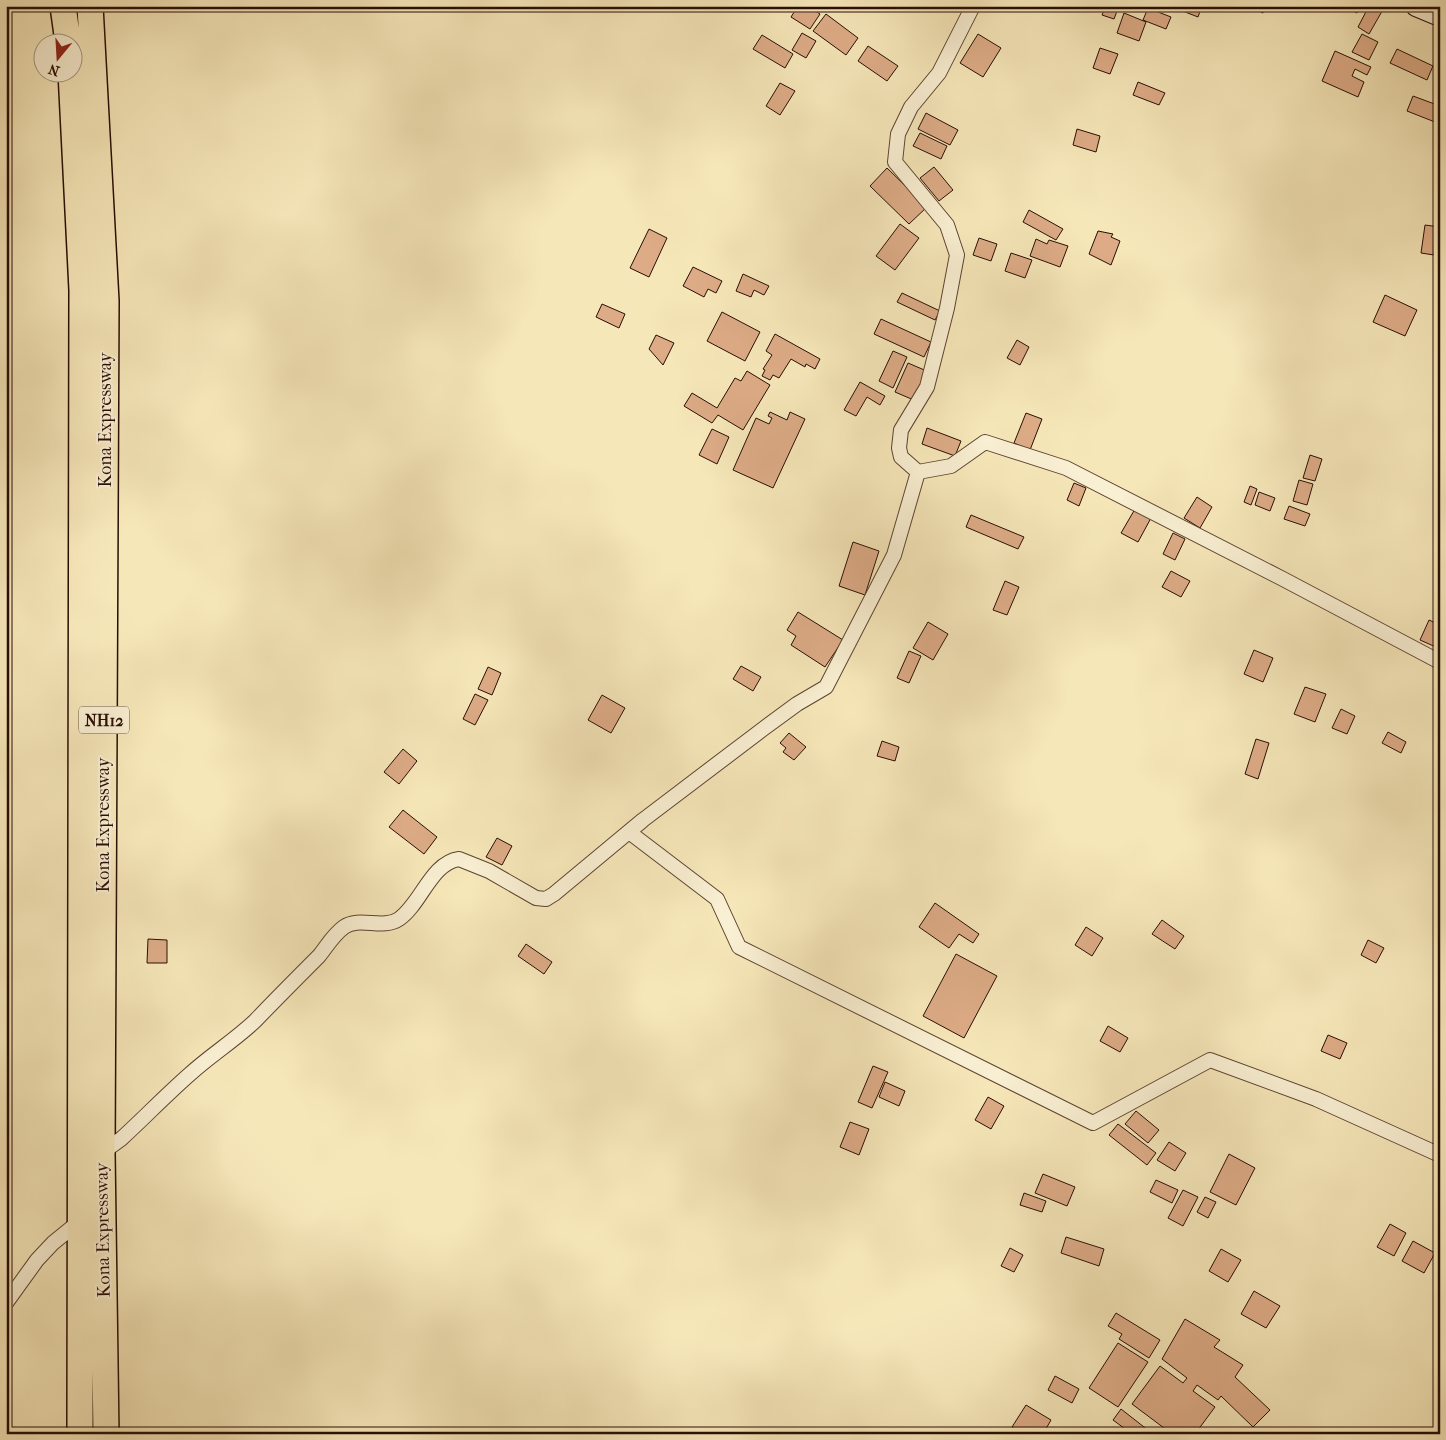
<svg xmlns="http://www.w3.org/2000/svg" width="1446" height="1440" viewBox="0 0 1446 1440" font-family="'IM FELL French Canon',serif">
	<rect width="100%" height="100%" fill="#f6e7b9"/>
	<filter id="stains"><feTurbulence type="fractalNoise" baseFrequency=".004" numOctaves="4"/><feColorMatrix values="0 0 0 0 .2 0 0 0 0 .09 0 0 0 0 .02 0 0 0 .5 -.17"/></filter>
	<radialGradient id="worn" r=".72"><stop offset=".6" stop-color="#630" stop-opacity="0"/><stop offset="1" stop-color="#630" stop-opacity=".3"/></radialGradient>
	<!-- building -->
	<path fill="#ddac87" stroke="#280d04" d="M 798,6 L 808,6 L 820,14 L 810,29 L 791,17 Z
		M 1106,6 L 1119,6 L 1114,19 L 1102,15 Z
		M 1181,6 L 1202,6 L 1198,17 L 1180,10 Z
		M 1247,6 L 1265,6 L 1263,13 Z
		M 1342,6 L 1360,6 L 1357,13 Z
		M 1369,6 L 1385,6 L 1369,34 L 1358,27 Z
		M 1148,8 L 1171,17 L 1166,29 L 1143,20 Z
		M 1124,13 L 1146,22 L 1139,41 L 1117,33 Z
		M 826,14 L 858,38 L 846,55 L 813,31 Z
		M 802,33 L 816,41 L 806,58 L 792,50 Z
		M 978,34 L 1001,48 L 983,77 L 960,63 Z
		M 1362,34 L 1378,42 L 1369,60 L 1352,52 Z
		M 762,35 L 793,54 L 785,68 L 753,49 Z
		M 868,46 L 898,66 L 887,81 L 858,61 Z
		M 1100,48 L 1118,54 L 1110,74 L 1093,68 Z
		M 1397,49 L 1433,66 L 1427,80 L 1390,63 Z
		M 1335,51 L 1371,67 L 1367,75 L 1355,69 L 1352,76 L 1364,82 L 1358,97 L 1322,81 Z
		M 1138,82 L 1165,93 L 1159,105 L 1133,95 Z
		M 780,83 L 795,91 L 780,115 L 766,106 Z
		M 1413,96 L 1440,106 L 1440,124 L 1407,111 Z
		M 926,113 L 958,130 L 950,145 L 918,129 Z
		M 1077,129 L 1100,136 L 1096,152 L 1073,145 Z
		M 920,133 L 947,146 L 941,159 L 913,146 Z
		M 934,167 L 953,190 L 939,201 L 920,178 Z
		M 887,168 L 927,207 L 909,224 L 870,186 Z
		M 1029,210 L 1063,229 L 1056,240 L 1023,222 Z
		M 900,224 L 919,238 L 895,270 L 876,256 Z
		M 1425,225 L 1440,227 L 1440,239 L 1436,238 L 1434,255 L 1421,253 Z
		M 649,229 L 667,238 L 649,277 L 630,268 Z
		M 1098,231 L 1113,234 L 1111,237 L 1120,241 L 1111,265 L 1089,254 Z
		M 979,238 L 997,244 L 991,261 L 973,255 Z
		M 1036,239 L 1047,244 L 1049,240 L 1068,246 L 1060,267 L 1030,256 Z
		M 1011,253 L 1032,260 L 1025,278 L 1005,271 Z
		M 693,267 L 722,281 L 716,293 L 708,289 L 704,297 L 683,286 Z
		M 743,274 L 769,286 L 764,295 L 754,290 L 751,297 L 736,291 Z
		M 902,293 L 940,311 L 935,320 L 897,302 Z
		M 1385,295 L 1417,310 L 1405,336 L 1373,322 Z
		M 602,304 L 625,314 L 619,328 L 596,317 Z
		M 722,312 L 760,332 L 745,361 L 707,341 Z
		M 881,319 L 931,342 L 924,357 L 874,334 Z
		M 775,334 L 820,359 L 815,369 L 806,364 L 805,367 L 791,359 L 779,378 L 773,375 L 770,380 L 762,376 L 765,370 L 763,369 L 772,355 L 766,351 Z
		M 656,335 L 674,343 L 663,365 L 649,349 Z
		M 1017,340 L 1029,347 L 1020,365 L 1007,358 Z
		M 893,351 L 907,357 L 893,388 L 879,381 Z
		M 908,363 L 929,372 L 916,401 L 895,392 Z
		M 747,371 L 770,385 L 743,430 L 718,415 L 712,423 L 684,406 L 692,393 L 717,408 L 735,378 L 741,381 Z
		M 860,382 L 885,396 L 880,405 L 867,397 L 856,416 L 844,410 Z
		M 770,412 L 787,420 L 790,412 L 805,419 L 773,488 L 733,470 L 756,418 L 769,424 L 772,418 L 768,416 Z
		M 1026,413 L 1042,419 L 1030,450 L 1014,443 Z
		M 927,428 L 961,441 L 955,456 L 922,444 Z
		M 712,429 L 729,437 L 717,464 L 699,455 Z
		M 1310,455 L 1322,459 L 1315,481 L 1303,478 Z
		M 1299,480 L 1313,484 L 1307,505 L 1293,501 Z
		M 1074,483 L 1086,488 L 1079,506 L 1067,500 Z
		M 1250,486 L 1257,489 L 1251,505 L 1244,502 Z
		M 1259,492 L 1275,498 L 1270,511 L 1255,505 Z
		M 1197,497 L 1212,507 L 1200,528 L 1184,518 Z
		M 1289,506 L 1310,514 L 1305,526 L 1284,519 Z
		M 1135,509 L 1151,518 L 1138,542 L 1121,533 Z
		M 971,515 L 1024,537 L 1018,549 L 966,527 Z
		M 1173,533 L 1185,539 L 1175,560 L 1163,554 Z
		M 853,542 L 879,551 L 865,595 L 839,586 Z
		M 1171,571 L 1190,581 L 1181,597 L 1162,587 Z
		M 1005,581 L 1019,587 L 1007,615 L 993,610 Z
		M 798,612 L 843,640 L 825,667 L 791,645 L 796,636 L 787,630 Z
		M 1429,620 L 1440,625 L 1438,648 L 1420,640 Z
		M 928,622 L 948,634 L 933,660 L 913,648 Z
		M 1254,650 L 1273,658 L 1263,682 L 1244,674 Z
		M 909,651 L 921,656 L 909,683 L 897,678 Z
		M 741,666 L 761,677 L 753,691 L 733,679 Z
		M 488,667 L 501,673 L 492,695 L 478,689 Z
		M 1305,687 L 1326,694 L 1315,722 L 1294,714 Z
		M 475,694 L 488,700 L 475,725 L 463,719 Z
		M 602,695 L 625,708 L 611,733 L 588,720 Z
		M 1341,709 L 1355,716 L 1347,734 L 1332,728 Z
		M 1388,732 L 1406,742 L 1401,753 L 1382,743 Z
		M 789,733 L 806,747 L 794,760 L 783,752 L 786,748 L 780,743 Z
		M 1256,739 L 1269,743 L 1258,779 L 1245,774 Z
		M 882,741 L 899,747 L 895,761 L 877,756 Z
		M 403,749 L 417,761 L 399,784 L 384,772 Z
		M 403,810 L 437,837 L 424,854 L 389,827 Z
		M 497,838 L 512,846 L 502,865 L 486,857 Z
		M 935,903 L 979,934 L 973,943 L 959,934 L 949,948 L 919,927 Z
		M 1162,920 L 1184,936 L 1175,949 L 1152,934 Z
		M 1086,927 L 1103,938 L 1092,956 L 1075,945 Z
		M 148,939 L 167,940 L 167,963 L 147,963 Z
		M 1368,940 L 1384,948 L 1376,963 L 1361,955 Z
		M 526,944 L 552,962 L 544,974 L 518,956 Z
		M 956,954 L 997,976 L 964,1038 L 923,1016 Z
		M 1108,1026 L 1128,1038 L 1120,1052 L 1100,1041 Z
		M 1328,1035 L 1347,1043 L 1340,1059 L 1321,1051 Z
		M 873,1066 L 888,1072 L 872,1108 L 858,1102 Z
		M 885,1082 L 905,1091 L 899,1106 L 879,1097 Z
		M 988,1097 L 1004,1106 L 991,1129 L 975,1120 Z
		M 1136,1111 L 1159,1130 L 1148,1143 L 1125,1124 Z
		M 850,1122 L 869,1129 L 859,1155 L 840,1147 Z
		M 1118,1124 L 1156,1153 L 1147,1165 L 1109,1135 Z
		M 1169,1142 L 1186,1153 L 1175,1171 L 1157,1160 Z
		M 1229,1154 L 1255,1168 L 1236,1205 L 1210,1192 Z
		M 1043,1174 L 1075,1187 L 1067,1206 L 1035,1193 Z
		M 1156,1180 L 1178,1190 L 1172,1203 L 1150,1192 Z
		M 1183,1190 L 1198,1197 L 1183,1226 L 1168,1218 Z
		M 1024,1193 L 1046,1201 L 1042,1212 L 1020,1205 Z
		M 1205,1197 L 1216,1202 L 1208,1218 L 1197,1212 Z
		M 1390,1224 L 1406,1233 L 1394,1256 L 1377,1247 Z
		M 1066,1237 L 1104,1249 L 1099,1266 L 1061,1253 Z
		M 1413,1241 L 1435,1253 L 1424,1273 L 1402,1261 Z
		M 1010,1248 L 1023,1255 L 1014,1272 L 1001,1266 Z
		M 1221,1249 L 1241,1260 L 1228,1282 L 1209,1271 Z
		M 1254,1291 L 1280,1306 L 1266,1328 L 1241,1314 Z
		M 1116,1313 L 1160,1340 L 1149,1358 L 1119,1339 L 1122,1334 L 1108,1326 Z
		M 1185,1319 L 1220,1340 L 1214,1347 L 1243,1365 L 1235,1377 L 1270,1410 L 1253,1427 L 1221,1396 L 1218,1400 L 1197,1385 L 1193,1391 L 1215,1407 L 1195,1434 L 1172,1434 L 1132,1404 L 1160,1366 L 1183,1383 L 1187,1378 L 1162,1359 Z
		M 1118,1343 L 1148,1362 L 1118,1407 L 1089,1388 Z
		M 1055,1376 L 1079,1389 L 1072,1403 L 1048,1390 Z
		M 1026,1405 L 1051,1420 L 1043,1434 L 1023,1434 L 1012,1427 Z
		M 1121,1409 L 1153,1434 L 1132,1434 L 1113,1420 Z"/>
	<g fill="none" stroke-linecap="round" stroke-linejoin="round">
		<!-- street casing -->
		<g stroke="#5c4431" stroke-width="16">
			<path id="street" d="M 918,472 L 951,466 L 985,442 L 1066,468 L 1283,579 L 1440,662
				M 629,832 L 717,899 L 739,947 L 1093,1123 L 1210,1060 L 1316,1099 L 1440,1155
				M 98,1152 L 110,1147 L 121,1139 C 144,1118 166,1095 190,1074 C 211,1055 235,1040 255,1021 C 276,999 297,978 319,956 C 327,946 333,935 344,927 C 359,916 383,930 399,919 C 421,904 431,863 459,859 L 489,871 L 536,898 L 546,899 L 554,894 L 643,820 L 763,729 L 797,704 L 826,687 L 894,555 L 918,472 L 901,457 L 899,448 L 901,430 L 927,387 L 947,308 L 957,255 L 947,225 L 895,162 L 898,134 L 911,107 L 939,73 L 973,6
				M 6,1303 L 37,1260 L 53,1243 L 80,1221"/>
		</g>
		<!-- secondary casing -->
		<g stroke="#280d04" stroke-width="22">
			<path id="secondary" d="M 1416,6 L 1440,16"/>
		</g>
		<!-- highway casing -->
		<g stroke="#280d04" stroke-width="28">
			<path id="highway" d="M 63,6 L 68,42
				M 90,6 L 106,301 L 102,1152 L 106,1434
				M 71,72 L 82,290 L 80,1434"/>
		</g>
		<!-- street -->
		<use href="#street" stroke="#f9efd2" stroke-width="14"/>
		<!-- secondary -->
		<use href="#secondary" stroke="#f9efd2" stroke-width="20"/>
		<!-- highway -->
		<use href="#highway" stroke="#f6e7b9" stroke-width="25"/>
	</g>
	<g text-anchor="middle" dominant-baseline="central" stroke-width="4" stroke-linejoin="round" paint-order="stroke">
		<!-- shield labels -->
		<rect fill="#f9efd2" stroke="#675142" stroke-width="1" x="79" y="706.5" width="50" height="27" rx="4"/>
		<g font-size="16" font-weight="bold" fill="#280d04">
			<text x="104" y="720">NH12</text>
		</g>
		<!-- street labels -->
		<g font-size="18" fill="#280d04" stroke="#f9efd2">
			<text transform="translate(105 420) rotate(-90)">Kona Expressway</text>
			<text transform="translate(103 825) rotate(-90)">Kona Expressway</text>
			<text transform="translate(103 1230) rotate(-91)">Kona Expressway</text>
		</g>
	</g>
	<!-- margin -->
	<rect width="1446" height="1440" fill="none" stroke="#f6e7b9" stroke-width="25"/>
	<rect x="8" y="8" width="1431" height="1425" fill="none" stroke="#280d04" stroke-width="2.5"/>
	<rect x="12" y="12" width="1421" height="1415" fill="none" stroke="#280d04"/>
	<!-- north arrow -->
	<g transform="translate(58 58) rotate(198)"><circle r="24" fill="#f9efd2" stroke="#a59580"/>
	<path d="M0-4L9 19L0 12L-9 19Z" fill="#8f2418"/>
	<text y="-8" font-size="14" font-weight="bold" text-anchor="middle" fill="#280d04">N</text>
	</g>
	<rect width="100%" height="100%" filter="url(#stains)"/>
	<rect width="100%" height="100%" fill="url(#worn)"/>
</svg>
